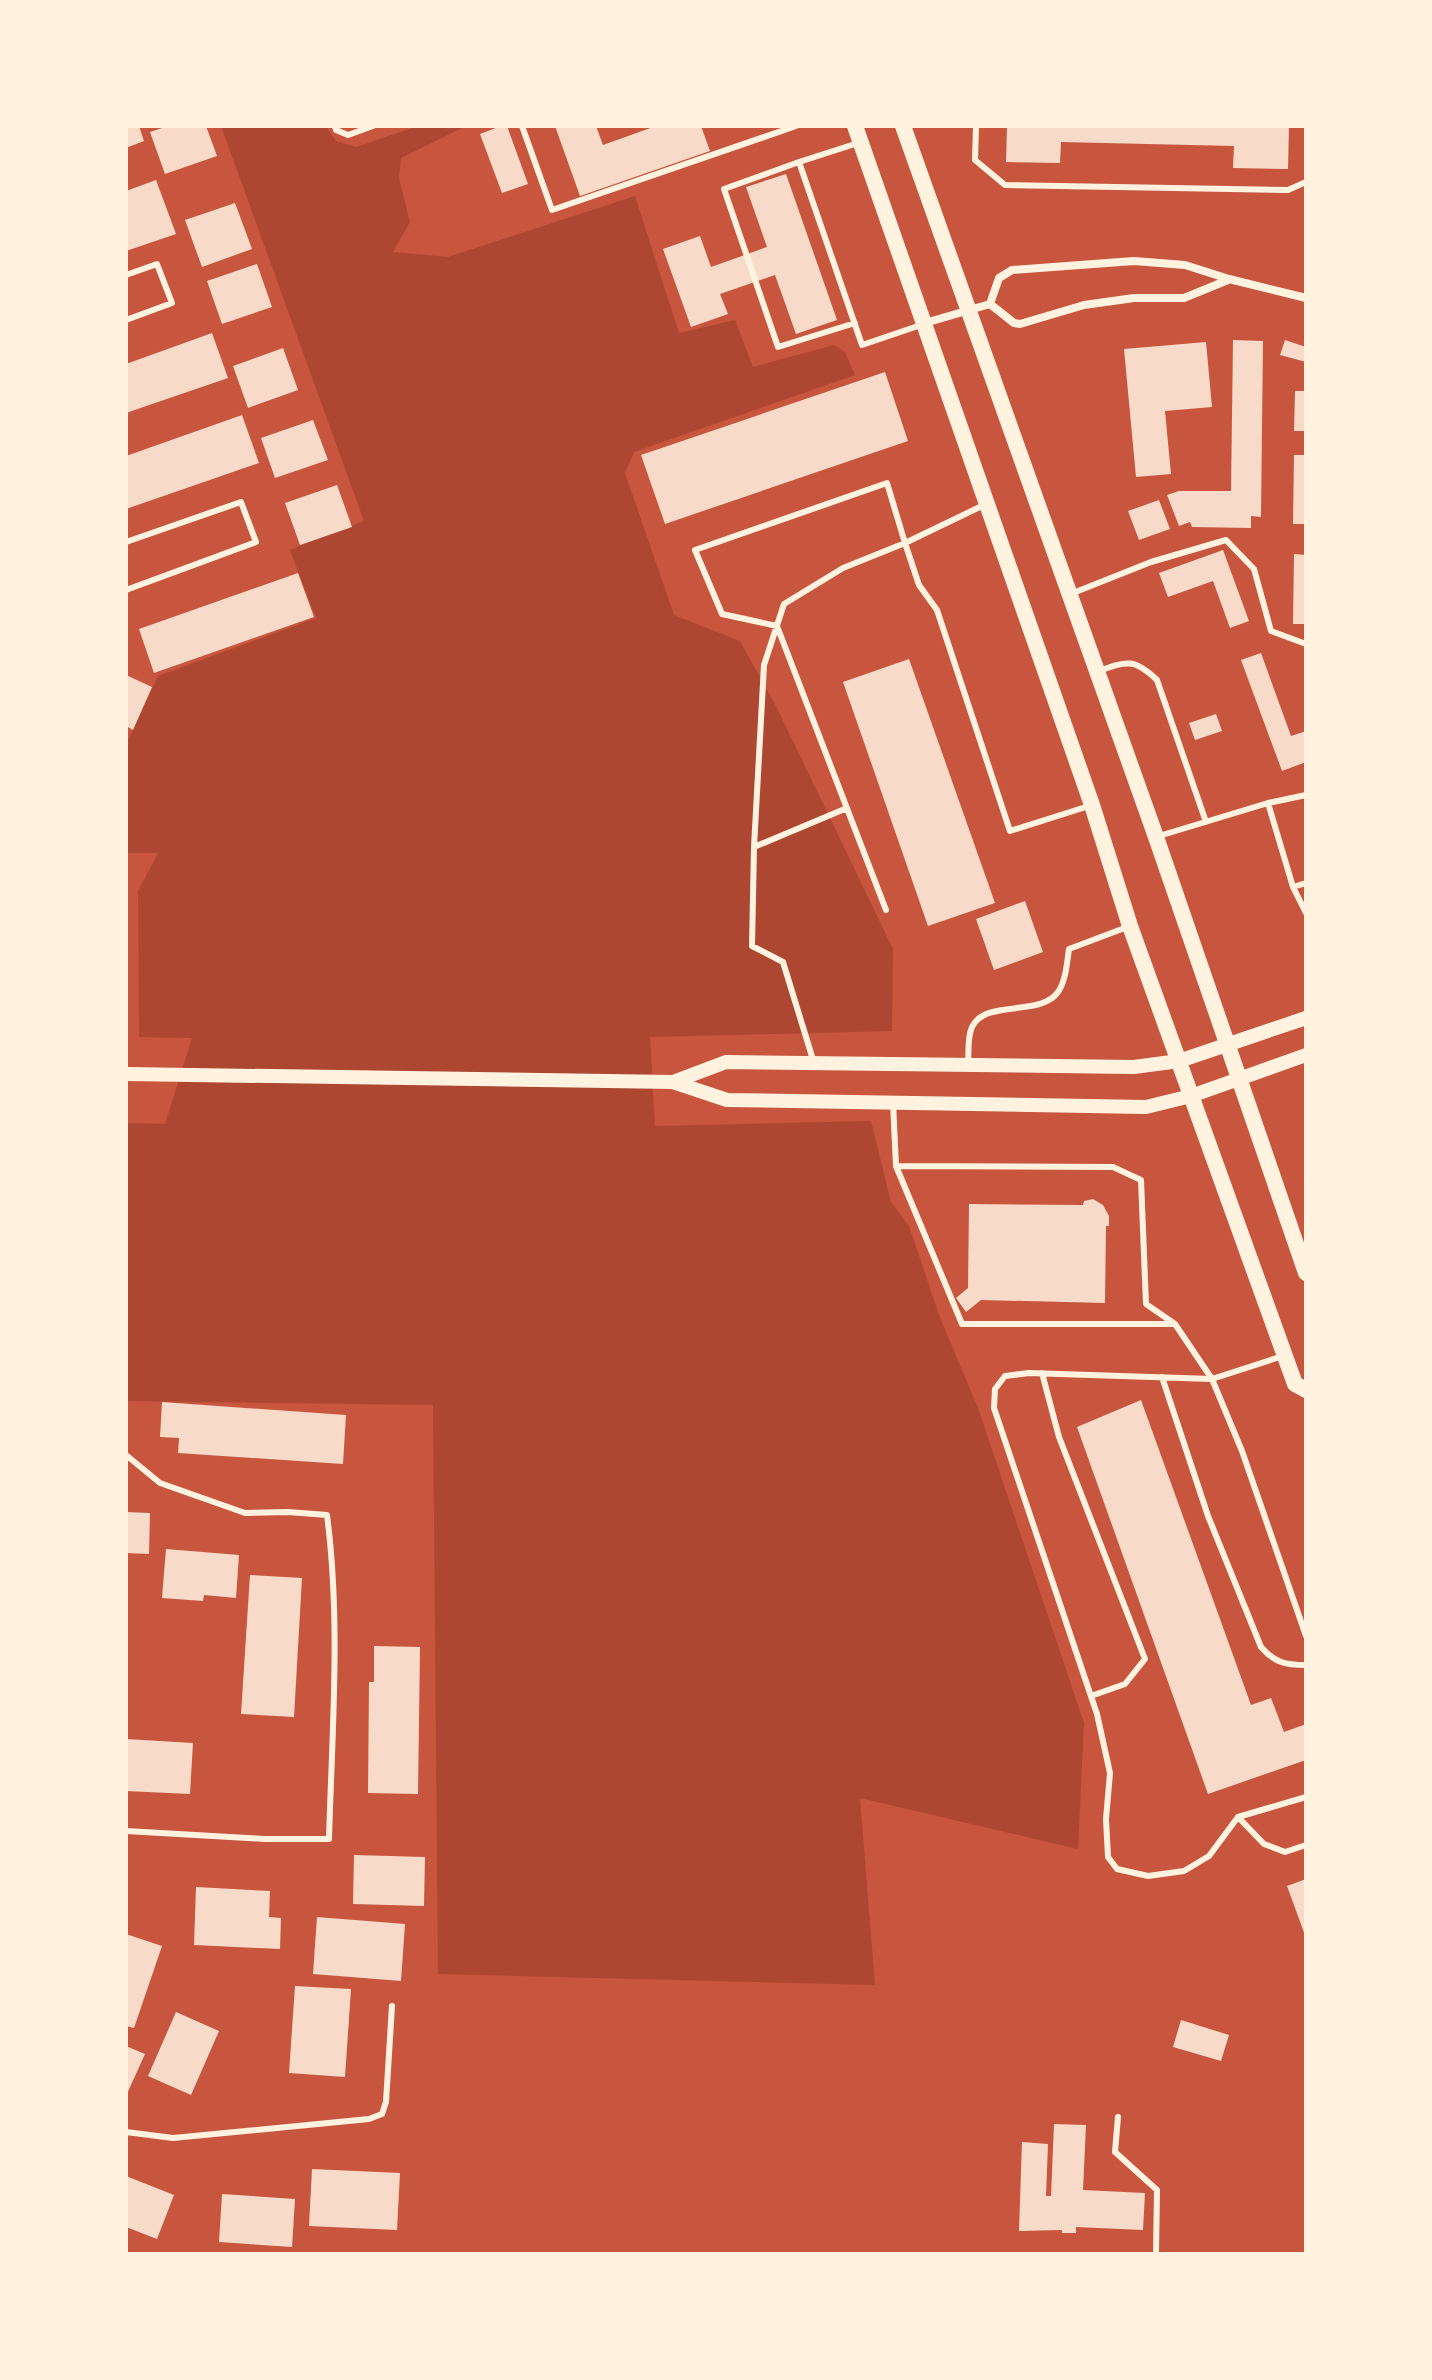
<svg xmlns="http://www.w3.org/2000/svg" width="1432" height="2380" viewBox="0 0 1432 2380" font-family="Jost,sans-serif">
	<rect width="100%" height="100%" fill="#c8553d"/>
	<!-- green -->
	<path fill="#ae4732" d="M 221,126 L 326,126 L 336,141 L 356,147 L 418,126 L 466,126 L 401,158 L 399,178 L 410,222 L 393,252 L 448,257 L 635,196 L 679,333 L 735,320 L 753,367 L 834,345 L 845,352 L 855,375 L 634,452 L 625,473 L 674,615 L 740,641 L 777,708 L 893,949 L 892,1031 L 650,1037 L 655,1126 L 871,1121 L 891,1202 L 909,1226 L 939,1315 L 978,1408 L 1084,1723 L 1078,1849 L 860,1798 L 875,1985 L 438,1974 L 433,1405 L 126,1401 L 126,1123 L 165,1124 L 192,1038 L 139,1037 L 138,891 L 158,853 L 126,853 L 126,745 L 158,676 L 316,618 L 290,550 L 364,521 Z"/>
	<!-- building -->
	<path fill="#f7dbc8" d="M 126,126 L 139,126 L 144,141 L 126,148 Z
		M 168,126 L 206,126 L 217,156 L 165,174 L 150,132 Z
		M 501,126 L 507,126 L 528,184 L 502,193 L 480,134 Z
		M 555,126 L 596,126 L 603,145 L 656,126 L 701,126 L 710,151 L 580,196 Z
		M 1007,126 L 1289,126 L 1288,169 L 1233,168 L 1234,146 L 1061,142 L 1060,163 L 1006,162 Z
		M 786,174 L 837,320 L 796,334 L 775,275 L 720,294 L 728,314 L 691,327 L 663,249 L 700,236 L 711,267 L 767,247 L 746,187 Z
		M 156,180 L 176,234 L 126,251 L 126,191 Z
		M 235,203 L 252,249 L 202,267 L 185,220 Z
		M 257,264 L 272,307 L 222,324 L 207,281 Z
		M 212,333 L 228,378 L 126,413 L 126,364 Z
		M 1233,340 L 1263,341 L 1261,517 L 1251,516 L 1251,528 L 1192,527 L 1190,522 L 1179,526 L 1167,495 L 1179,491 L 1231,491 Z
		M 1285,340 L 1306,347 L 1306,362 L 1280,355 Z
		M 1206,342 L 1212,407 L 1165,411 L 1171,474 L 1136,477 L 1124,349 Z
		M 283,348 L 298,390 L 248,408 L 233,366 Z
		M 885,372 L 908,441 L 665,524 L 641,455 Z
		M 1295,391 L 1306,391 L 1306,431 L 1294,431 Z
		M 242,415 L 259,463 L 126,509 L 126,456 Z
		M 313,420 L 328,460 L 275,478 L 261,438 Z
		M 1294,455 L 1306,455 L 1306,524 L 1293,524 Z
		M 337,485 L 352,527 L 300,545 L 285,503 Z
		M 1159,500 L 1170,529 L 1139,540 L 1128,511 Z
		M 1223,550 L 1249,621 L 1230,628 L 1213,581 L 1168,597 L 1159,573 Z
		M 1294,554 L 1306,555 L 1306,624 L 1293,624 Z
		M 298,573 L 314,617 L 154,673 L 139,629 Z
		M 1261,653 L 1291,736 L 1306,731 L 1306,762 L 1282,771 L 1241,660 Z
		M 909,659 L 995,903 L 928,926 L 843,682 Z
		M 126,675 L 152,687 L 133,730 L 126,726 Z
		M 1216,714 L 1222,731 L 1195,740 L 1189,723 Z
		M 1025,901 L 1043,952 L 994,970 L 976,919 Z
		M 1093,1199 L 1103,1205 L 1109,1216 L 1109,1226 L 1106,1226 L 1105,1303 L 981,1300 L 966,1312 L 956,1298 L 968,1288 L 969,1204 L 1083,1205 L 1084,1201 Z
		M 1141,1400 L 1251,1705 L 1271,1698 L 1284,1732 L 1306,1724 L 1306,1760 L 1208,1794 L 1077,1427 Z
		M 162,1402 L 346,1415 L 343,1464 L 178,1453 L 179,1438 L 160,1437 Z
		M 126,1512 L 150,1513 L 149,1554 L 126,1553 Z
		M 166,1549 L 239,1555 L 236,1598 L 204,1595 L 203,1601 L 162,1598 Z
		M 250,1575 L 302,1578 L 294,1717 L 241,1714 Z
		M 374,1646 L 420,1647 L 418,1794 L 368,1793 L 369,1682 L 374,1682 Z
		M 126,1739 L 193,1743 L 190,1794 L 126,1791 Z
		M 354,1855 L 425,1857 L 424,1906 L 353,1904 Z
		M 1306,1879 L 1306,1938 L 1287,1886 Z
		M 196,1887 L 270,1891 L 269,1917 L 281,1918 L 280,1949 L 194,1945 Z
		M 317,1917 L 405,1924 L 401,1981 L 313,1974 Z
		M 126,1934 L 162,1946 L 134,2028 L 126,2026 Z
		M 295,1986 L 351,1989 L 345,2077 L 289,2073 Z
		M 176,2012 L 219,2031 L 191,2095 L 148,2076 Z
		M 1181,2020 L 1229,2035 L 1221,2061 L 1173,2047 Z
		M 126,2046 L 145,2054 L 126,2096 Z
		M 1054,2124 L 1086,2125 L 1083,2190 L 1145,2193 L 1143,2230 L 1076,2227 L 1076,2233 L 1062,2233 L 1062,2230 L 1019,2231 L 1022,2142 L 1048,2144 L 1046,2196 L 1051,2196 Z
		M 312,2169 L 400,2173 L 397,2230 L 309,2226 Z
		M 126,2176 L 174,2195 L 157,2239 L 126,2227 Z
		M 222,2194 L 295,2199 L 292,2247 L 219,2242 Z"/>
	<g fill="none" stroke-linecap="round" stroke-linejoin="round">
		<!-- service -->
		<path stroke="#fff3e0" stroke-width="6" d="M 335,126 L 336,130 L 348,135 L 373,126
			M 522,126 L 552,210 L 796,126
			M 976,126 L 975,160 L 1005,185 L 1288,190 L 1306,182
			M 858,143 L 799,162 L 862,345 L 921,325
			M 799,162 L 724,189 L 778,347 L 855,323
			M 126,275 L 157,264 L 172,303 L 126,320
			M 126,542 L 241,502 L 256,542 L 126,590
			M 1073,593 L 1151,562 L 1226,540 L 1254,569 L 1271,631 L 1306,644
			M 1099,671 C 1127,661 1134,658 1157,680 L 1206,822
			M 1268,803 L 1293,887 L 1306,913
			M 1159,836 L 1268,803 L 1306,795
			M 754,847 L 847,808
			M 1293,887 L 1306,883
			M 886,910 L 777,626 L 722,614 L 695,550 L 887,483 L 905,543 L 984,505
			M 814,1063 L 783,962 L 752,946 L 754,847 L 764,665 L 784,604 L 843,568 L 905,543 L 919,585 L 937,610 L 1010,831 L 1089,806
			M 968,1065 C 969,1052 967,1038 972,1027 C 985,999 1041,1017 1058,992 C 1066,981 1067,962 1069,949 L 1130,926
			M 893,1102 L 896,1166 L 962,1324 L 1175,1324 L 1212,1379 L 1283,1356
			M 896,1166 L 1113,1167 L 1141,1180 L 1146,1304 L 1175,1324
			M 1042,1373 L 1059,1437 L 1145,1659 L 1125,1684 L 1091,1696
			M 1162,1377 L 1208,1516 L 1261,1647 C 1275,1663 1286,1665 1306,1665
			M 126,1455 L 160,1483 L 245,1513 L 288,1512 L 327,1515 C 341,1622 332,1732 329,1839 L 265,1839 L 126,1831
			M 1306,1636 L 1242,1451 L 1212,1379 L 1029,1373 L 1005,1376 L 995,1389 L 994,1408 L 1097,1714 L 1110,1773 L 1106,1819 L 1108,1857 L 1117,1869 L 1148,1876 L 1184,1871 L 1209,1856 L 1238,1817 L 1306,1797
			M 1238,1817 L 1264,1844 L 1285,1852 L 1306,1845
			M 1118,2117 L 1115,2152 L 1157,2190 L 1156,2254
			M 126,2132 L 173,2138 L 369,2119 L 382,2114 L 386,2102 L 392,2006"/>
		<!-- minor -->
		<path stroke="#fff3e0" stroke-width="8" d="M 990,304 L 999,278 L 1012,270 L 1134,261 L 1185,265 L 1229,279 L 1306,298
			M 990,304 L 1014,323 L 1020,324 L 1084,305 L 1134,298 L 1184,298 L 1228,280
			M 925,323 L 990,304"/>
		<!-- tertiary -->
		<path stroke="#fff3e0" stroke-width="14" d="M 126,1074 L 673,1082 L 727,1100 L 1146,1107 L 1191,1096 L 1306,1055
			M 673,1082 L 726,1062 L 1134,1067 L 1179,1061 L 1306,1018"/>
		<!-- secondary -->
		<path stroke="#fff3e0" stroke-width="16" d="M 855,126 L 1092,805 L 1130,926 L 1295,1384 L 1306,1390
			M 903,126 L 1156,837 L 1306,1273"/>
	</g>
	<!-- border -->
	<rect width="1432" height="2380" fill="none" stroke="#fff3e0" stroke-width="256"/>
</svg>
